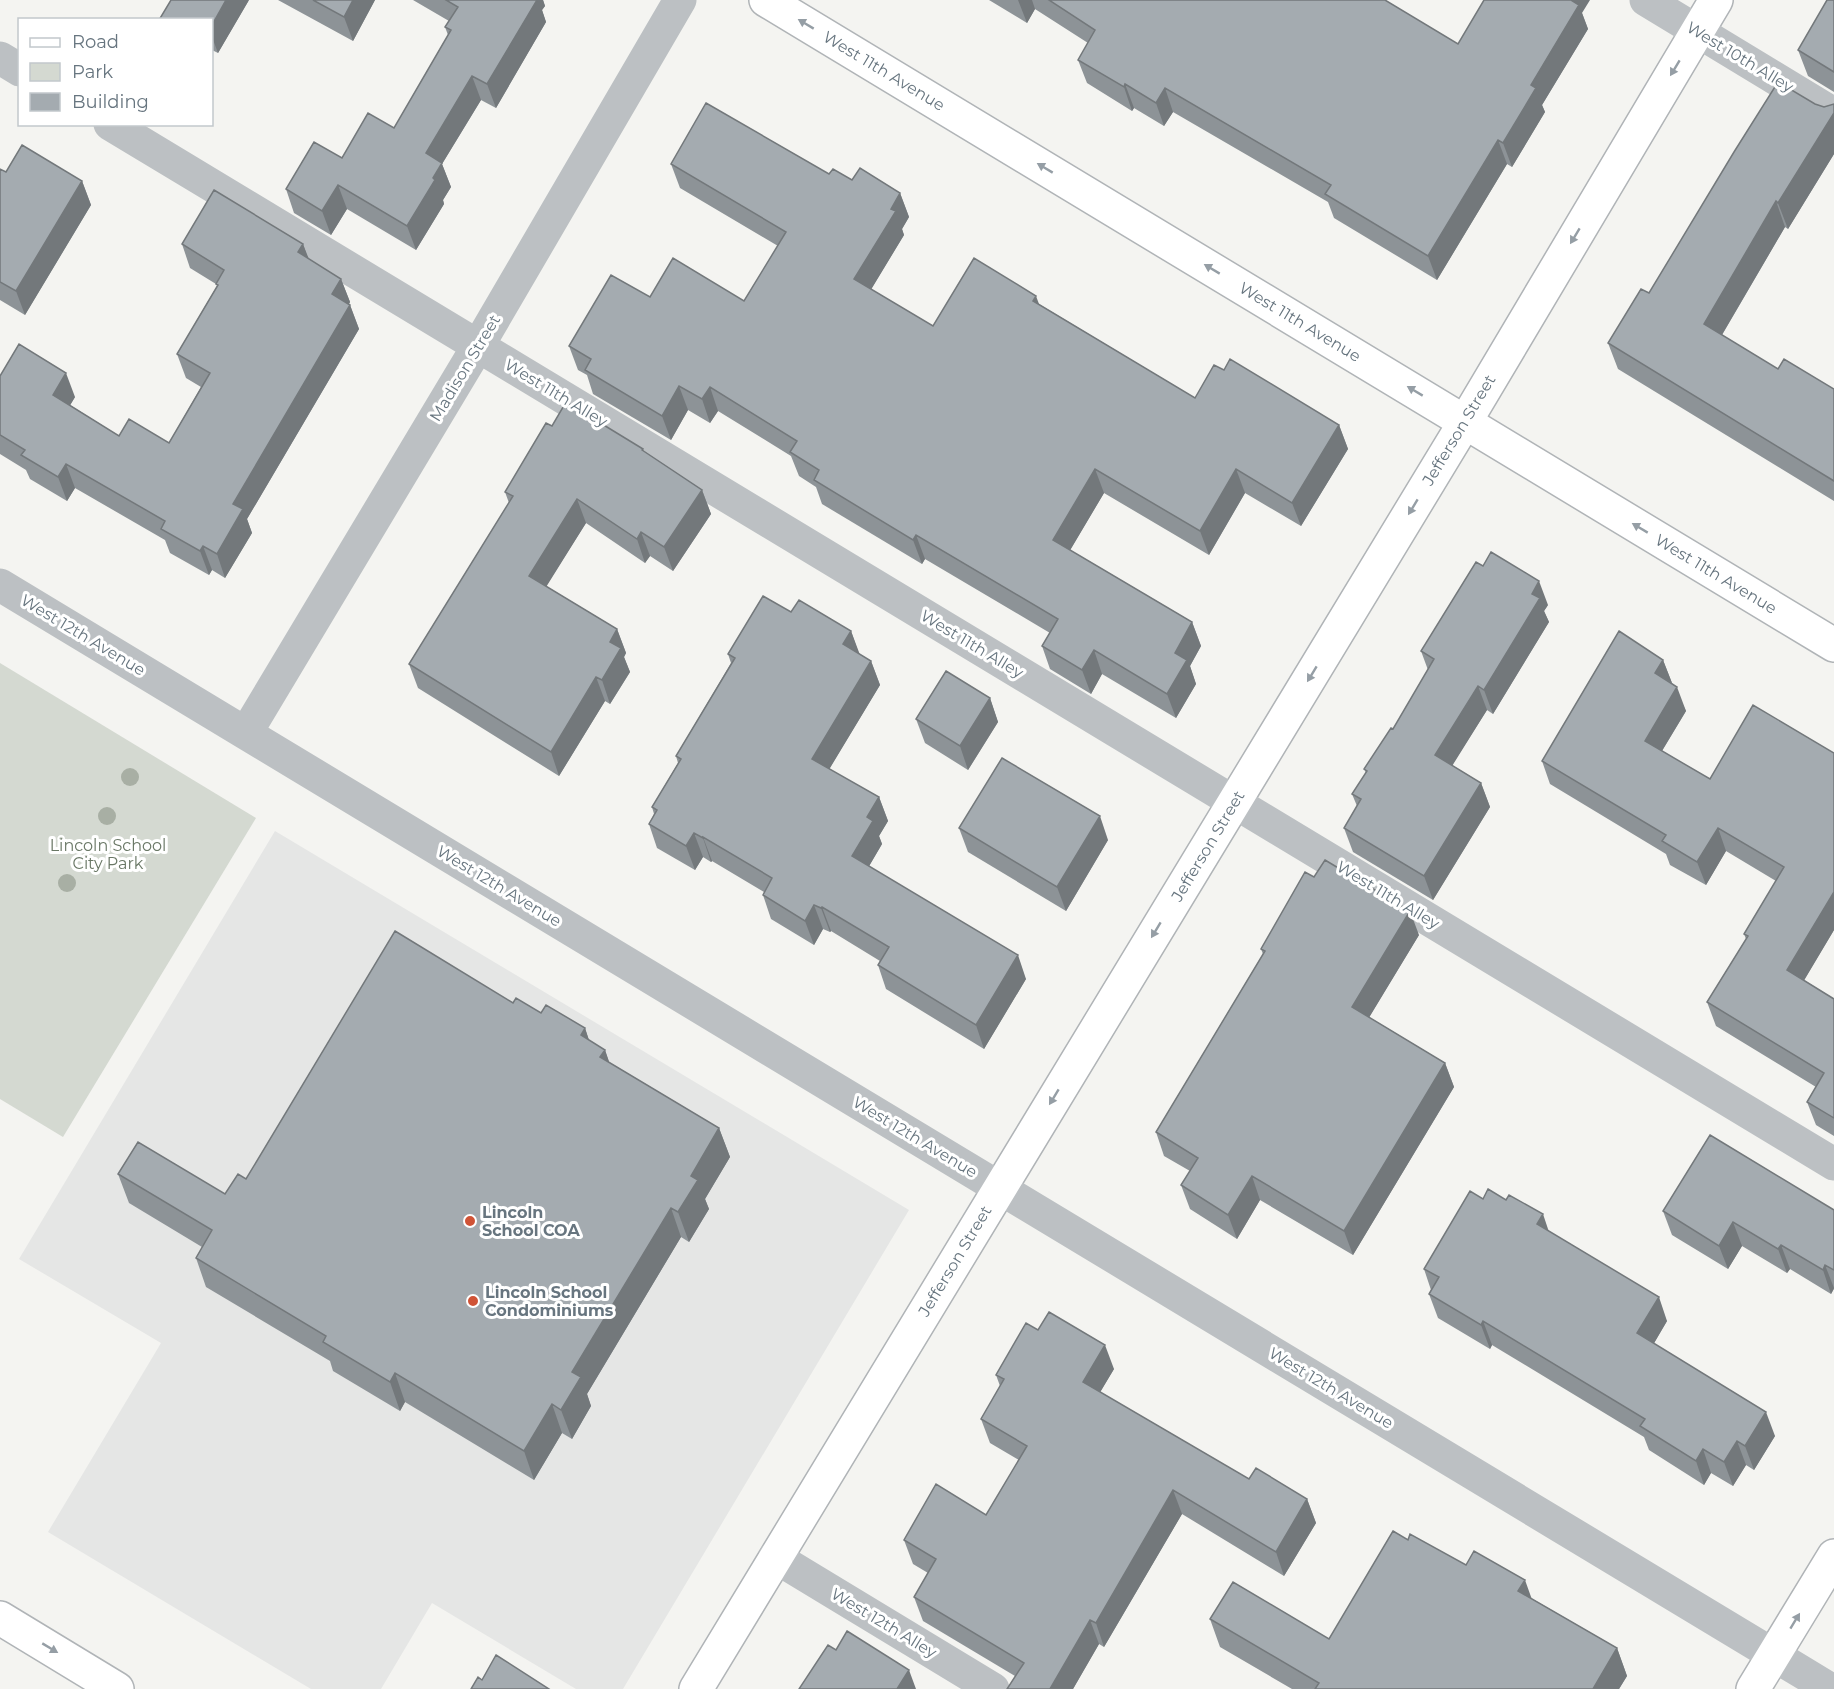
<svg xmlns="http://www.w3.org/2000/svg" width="1834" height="1689" viewBox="0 0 1834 1689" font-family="Montserrat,sans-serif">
	<rect width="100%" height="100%" fill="#f4f4f1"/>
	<!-- built -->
	<path fill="#e5e6e5" d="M 275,831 L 909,1210 L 623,1689 L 576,1689 L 432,1603 L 381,1689 L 311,1689 L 48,1532 L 161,1343 L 19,1259 Z"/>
	<!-- green -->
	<path fill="#d4d9d1" d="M 0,663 L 256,818 L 63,1137 L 0,1099 Z"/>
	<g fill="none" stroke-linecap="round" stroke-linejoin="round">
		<!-- major casing -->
		<g stroke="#b0b4b7" stroke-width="36">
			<path id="major" d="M 766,0 L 1834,645
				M 0,1618 L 117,1689
				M 696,1689 L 1465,422 L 1716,0
				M 1753,1689 L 1834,1556"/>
		</g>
		<!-- minor -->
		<path stroke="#bcc0c3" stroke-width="33" d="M 1646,0 L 1834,114
			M 0,58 L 20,70
			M 110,124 L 1834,1164
			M 0,585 L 1830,1689
			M 246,733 L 478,346 L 680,0
			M 775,1557 L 993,1689"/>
		<!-- major -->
		<use href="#major" stroke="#fff" stroke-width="33"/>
	</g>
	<!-- trees -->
	<g fill="#a8afa4">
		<circle cx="130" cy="777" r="9"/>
		<circle cx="107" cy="816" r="9"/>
		<circle cx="67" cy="883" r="9"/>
	</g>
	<!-- wall -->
	<path fill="#8d9397" d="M 249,0 L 218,53 L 212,50 L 212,20 Z
		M 278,0 L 375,0 L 353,41 Z
		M 413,0 L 543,0 L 545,6 L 542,10 L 546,22 L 496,108 L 481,100 L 442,164 L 451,187 L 443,200 L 444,204 L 416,250 L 347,209 L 331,235 L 294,213 L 286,189 L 394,128 L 448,35 L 445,27 L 449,21 Z
		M 989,0 L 1385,0 L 1458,44 L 1582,13 L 1588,29 L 1542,105 L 1545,112 L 1512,167 L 1507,164 L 1437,280 L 1334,218 L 1328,202 L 1173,112 L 1164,126 L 1134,108 L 1132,111 L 1087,83 L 1078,60 L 1088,43 L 1035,9 L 1027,23 Z
		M 1834,0 L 1834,92 L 1808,76 L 1798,50 Z
		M 1815,104 L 1824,107 L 1834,104 L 1834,154 L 1788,229 L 1785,227 L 1722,335 L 1778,369 L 1834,389 L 1834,501 L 1618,369 L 1608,343 L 1649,293 Z
		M 671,164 L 829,174 L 900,193 L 909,217 L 902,229 L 904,235 L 871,289 L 933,326 L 1039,304 L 1195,398 L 1224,370 L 1339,425 L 1348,449 L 1301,526 L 1245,493 L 1209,555 L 1104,493 L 1070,550 L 1192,622 L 1201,646 L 1190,666 L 1196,684 L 1176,718 L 1102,674 L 1091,694 L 1050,669 L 1042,646 L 1050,633 L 925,559 L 922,564 L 822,504 L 816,487 L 799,476 L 791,456 L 718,411 L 710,423 L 688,410 L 671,440 L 593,394 L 587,375 L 578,370 L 569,346 L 650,297 L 744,301 L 778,246 L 680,188 Z
		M 0,169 L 6,172 L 82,181 L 91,205 L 25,315 L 0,300 Z
		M 182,244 L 303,244 L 308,259 L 341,279 L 350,302 L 349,304 L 350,305 L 359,329 L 247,519 L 252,533 L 225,578 L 212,570 L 209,575 L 170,553 L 165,540 L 75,488 L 67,501 L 30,479 L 26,470 L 0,454 L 0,376 L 75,397 L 70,405 L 119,436 L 169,443 L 201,387 L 186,378 L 177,354 L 217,286 L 216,284 L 190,268 Z
		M 552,426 L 643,449 L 644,451 L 702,490 L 711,514 L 673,571 L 650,556 L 645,563 L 586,523 L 546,586 L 617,629 L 626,653 L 624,657 L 630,672 L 610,704 L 605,701 L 559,776 L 418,688 L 409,664 L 509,503 L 505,492 Z
		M 1548,605 L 1544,611 L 1549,622 L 1493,714 L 1487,710 L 1452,765 L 1481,783 L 1490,807 L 1433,900 L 1353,852 L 1344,828 L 1357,806 L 1352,794 L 1366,773 L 1364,769 L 1393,729 L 1428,670 L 1421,651 Z
		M 791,612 L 851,631 L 859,654 L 871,661 L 880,685 L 829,769 L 879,797 L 888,821 L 879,836 L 882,844 L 869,866 L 1026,979 L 984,1049 L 886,989 L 878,965 L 880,961 L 831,931 L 830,932 L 823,929 L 814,945 L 771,919 L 763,895 L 764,892 L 712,861 L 711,862 L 703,857 L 695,870 L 657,848 L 649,824 L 654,814 L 652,807 L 678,763 L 676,756 L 731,663 L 728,654 Z
		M 1663,660 L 1672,683 L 1686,711 L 1662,751 L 1710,779 L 1834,753 L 1834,930 L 1804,980 L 1834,999 L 1834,1136 L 1816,1125 L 1807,1102 L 1816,1087 L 1716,1026 L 1707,1002 L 1746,939 L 1744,934 L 1776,881 L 1726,851 L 1706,885 L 1670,865 L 1666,854 L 1550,784 L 1542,761 Z
		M 990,698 L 998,722 L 968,770 L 925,743 L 916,719 Z
		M 959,828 L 1108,840 L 1066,911 L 968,852 Z
		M 1419,935 L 1369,1017 L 1445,1063 L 1454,1087 L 1353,1255 L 1260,1200 L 1237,1239 L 1190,1209 L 1181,1185 L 1190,1171 L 1164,1156 L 1156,1132 L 1263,954 L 1261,949 Z
		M 513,1003 L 585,1028 L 589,1041 L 605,1050 L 609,1062 L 719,1128 L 730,1157 L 705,1199 L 709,1209 L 689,1242 L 681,1237 L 587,1394 L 591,1406 L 572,1439 L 562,1433 L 534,1480 L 405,1402 L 400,1411 L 333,1371 L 330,1361 L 206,1287 L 196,1258 L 202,1247 L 129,1203 L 118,1174 L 225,1194 L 246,1179 Z
		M 1483,1199 L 1549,1231 L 1667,1321 L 1654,1343 L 1775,1436 L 1754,1470 L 1746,1465 L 1733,1486 L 1711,1473 L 1704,1485 L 1649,1450 L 1644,1437 L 1492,1345 L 1490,1349 L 1438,1318 L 1429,1294 L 1431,1290 L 1424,1269 Z
		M 1834,1210 L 1834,1289 L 1831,1294 L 1790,1269 L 1787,1273 L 1742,1246 L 1728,1269 L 1672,1235 L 1663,1211 Z
		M 1038,1330 L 1114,1369 L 1100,1392 L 1249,1479 L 1307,1499 L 1316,1523 L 1284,1576 L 1182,1514 L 1104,1647 L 1099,1644 L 1073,1689 L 1007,1689 L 1015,1676 L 923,1621 L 914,1597 L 928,1573 L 913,1564 L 904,1540 L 986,1515 L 1019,1460 L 990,1443 L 981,1419 L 1000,1386 L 996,1375 Z
		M 1408,1540 L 1466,1565 L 1531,1598 L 1617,1648 L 1627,1676 L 1619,1689 L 1292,1689 L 1220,1647 L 1210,1619 L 1329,1639 Z"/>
	<!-- shaded-wall -->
	<path fill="#73787b" d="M 226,0 L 249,0 L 218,53 L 212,37 L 212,25 Z
		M 353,0 L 375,0 L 353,41 L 344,17 Z
		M 532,0 L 543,0 L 545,6 L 542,10 L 546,22 L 496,108 L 487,84 Z
		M 1018,0 L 1032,0 L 1035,9 L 1027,23 Z
		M 1569,0 L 1590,0 L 1582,13 L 1588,29 L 1542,105 L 1545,112 L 1512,167 L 1503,143 L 1531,85 Z
		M 472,76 L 481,100 L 442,164 L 451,187 L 443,200 L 444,204 L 416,250 L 407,226 L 426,153 Z
		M 1125,84 L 1134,108 L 1132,111 L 1124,87 Z
		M 1165,88 L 1173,112 L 1164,126 L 1156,103 Z
		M 1834,113 L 1834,154 L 1788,229 L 1778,203 Z
		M 1498,140 L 1507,164 L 1437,280 L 1428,256 Z
		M 82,181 L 91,205 L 25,315 L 16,291 Z
		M 338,185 L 347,209 L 331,235 L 322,211 Z
		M 900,193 L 909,217 L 902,229 L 904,235 L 863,303 L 854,279 L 891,209 Z
		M 1776,201 L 1785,227 L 1713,350 L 1704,324 Z
		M 303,244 L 312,267 L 298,252 Z
		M 341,279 L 350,302 L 341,318 L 332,294 Z
		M 1036,296 L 1045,320 L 1033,301 Z
		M 350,305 L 359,329 L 247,519 L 252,533 L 225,578 L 217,554 L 233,504 Z
		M 66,373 L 75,397 L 62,419 L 53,395 Z
		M 679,386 L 688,410 L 671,440 L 662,416 Z
		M 710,387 L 718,411 L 710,423 L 702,399 Z
		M 1339,425 L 1348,449 L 1301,526 L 1292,503 Z
		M 66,464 L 75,488 L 67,501 L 58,477 Z
		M 1095,469 L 1104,493 L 1062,564 L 1053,540 Z
		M 1236,469 L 1245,493 L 1209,555 L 1200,531 Z
		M 702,490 L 711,514 L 673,571 L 664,547 Z
		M 577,499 L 586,523 L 538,600 L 529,576 Z
		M 641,532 L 650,556 L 645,563 L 637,539 Z
		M 916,535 L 925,559 L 922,564 L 913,540 Z
		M 203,546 L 212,570 L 209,575 L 200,551 Z
		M 1539,581 L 1548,605 L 1544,611 L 1549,622 L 1493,714 L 1484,690 L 1532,594 Z
		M 1192,622 L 1201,646 L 1190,666 L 1196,684 L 1176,718 L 1167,694 L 1175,653 Z
		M 617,629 L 626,653 L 624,657 L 630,672 L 610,704 L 602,680 L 610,642 Z
		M 851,631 L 860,655 L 843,644 Z
		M 1094,650 L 1102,674 L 1091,694 L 1082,670 Z
		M 1663,660 L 1672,683 L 1655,673 Z
		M 871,661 L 880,685 L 821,783 L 812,759 Z
		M 596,677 L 605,701 L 559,776 L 551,752 Z
		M 1478,686 L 1487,710 L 1444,779 L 1435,755 Z
		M 1677,687 L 1686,711 L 1654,764 L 1645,741 Z
		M 990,698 L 998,722 L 968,770 L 960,746 Z
		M 1481,783 L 1490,807 L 1433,900 L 1424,876 Z
		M 879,797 L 888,821 L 879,836 L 882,844 L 861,880 L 852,856 L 867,817 Z
		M 1100,816 L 1108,840 L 1066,911 L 1057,887 Z
		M 1718,828 L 1726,851 L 1706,885 L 1697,862 Z
		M 694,833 L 703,857 L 695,870 L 686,846 Z
		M 703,837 L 712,861 L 711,862 L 703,838 Z
		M 1834,892 L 1834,930 L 1796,994 L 1787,970 Z
		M 814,905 L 823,929 L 814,945 L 805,921 Z
		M 822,907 L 831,931 L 830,932 L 821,908 Z
		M 1410,911 L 1419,935 L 1361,1031 L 1352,1007 Z
		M 1018,955 L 1026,979 L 984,1049 L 976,1025 Z
		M 585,1028 L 595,1058 L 581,1035 Z
		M 605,1050 L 615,1079 L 600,1057 Z
		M 1445,1063 L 1454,1087 L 1353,1255 L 1344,1231 Z
		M 719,1128 L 730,1157 L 705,1199 L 709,1209 L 689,1242 L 678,1212 L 691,1176 Z
		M 1252,1176 L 1260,1200 L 1237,1239 L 1228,1215 Z
		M 671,1208 L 681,1237 L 587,1394 L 591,1406 L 572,1439 L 561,1410 L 572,1372 Z
		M 1543,1214 L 1551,1238 L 1537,1224 Z
		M 1733,1222 L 1742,1246 L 1728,1269 L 1719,1246 Z
		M 1781,1245 L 1790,1269 L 1787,1273 L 1778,1249 Z
		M 1825,1265 L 1834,1288 L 1831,1294 L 1823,1270 Z
		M 1659,1297 L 1667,1321 L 1646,1357 L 1637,1333 Z
		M 1483,1321 L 1492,1345 L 1490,1349 L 1481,1325 Z
		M 1105,1345 L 1114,1369 L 1092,1406 L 1083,1382 Z
		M 395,1373 L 405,1402 L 400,1411 L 390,1382 Z
		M 552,1404 L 562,1433 L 534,1480 L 524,1451 Z
		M 1766,1412 L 1775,1436 L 1754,1470 L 1745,1446 Z
		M 1737,1441 L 1746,1465 L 1733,1486 L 1724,1462 Z
		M 1703,1449 L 1711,1473 L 1704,1485 L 1696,1461 Z
		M 1173,1490 L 1182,1514 L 1104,1647 L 1096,1623 Z
		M 1307,1499 L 1316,1523 L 1284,1576 L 1276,1552 Z
		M 1525,1580 L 1535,1608 L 1518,1591 Z
		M 1090,1620 L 1099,1644 L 1073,1689 L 1050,1689 Z
		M 1617,1648 L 1627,1676 L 1619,1689 L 1593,1689 Z
		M 909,1670 L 916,1689 L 897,1689 Z"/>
	<!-- building -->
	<path fill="#a4abb0" stroke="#73787b" stroke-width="1.5" d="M 171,0 L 226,0 L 212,25 L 212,20 L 159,20 Z
		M 313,0 L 353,0 L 344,17 Z
		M 446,0 L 537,0 L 487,84 L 472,76 L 426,153 L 442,163 L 433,178 L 435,180 L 407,226 L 338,185 L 322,211 L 286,189 L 314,142 L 342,158 L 368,113 L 394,128 L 451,30 L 445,27 L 458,7 Z
		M 1049,0 L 1385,0 L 1458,44 L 1484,0 L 1571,0 L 1579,5 L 1531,85 L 1536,88 L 1503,143 L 1498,140 L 1428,256 L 1325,194 L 1331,185 L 1165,88 L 1156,103 L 1125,84 L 1124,87 L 1078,60 L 1095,30 Z
		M 1827,0 L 1834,0 L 1834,72 L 1798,50 Z
		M 1778,82 L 1815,104 L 1824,107 L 1834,104 L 1834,113 L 1778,203 L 1776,201 L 1704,324 L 1778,369 L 1784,359 L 1834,389 L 1834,481 L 1608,343 L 1641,289 L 1649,293 L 1734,152 Z
		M 706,103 L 829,174 L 833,169 L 852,180 L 860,168 L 900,193 L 891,209 L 896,211 L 854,279 L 933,326 L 974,258 L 1036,296 L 1033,301 L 1195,398 L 1214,365 L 1224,370 L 1230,359 L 1339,425 L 1292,503 L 1236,469 L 1200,531 L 1095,469 L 1053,540 L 1192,622 L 1175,653 L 1187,660 L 1167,694 L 1094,650 L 1082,670 L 1042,646 L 1058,619 L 916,535 L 913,540 L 814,480 L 819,470 L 790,452 L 797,441 L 710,387 L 702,399 L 679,386 L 662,416 L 585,370 L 591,359 L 569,346 L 611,275 L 650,297 L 673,258 L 744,301 L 786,232 L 671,164 Z
		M 22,145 L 82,181 L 16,291 L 0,282 L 0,169 L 6,172 Z
		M 214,190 L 303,244 L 298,252 L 341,279 L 332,294 L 350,305 L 233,504 L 243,509 L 217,554 L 203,546 L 200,551 L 161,529 L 165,521 L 66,464 L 58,477 L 21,455 L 25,450 L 0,435 L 0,376 L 19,344 L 66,373 L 53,395 L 119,436 L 129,419 L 169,443 L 210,373 L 177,354 L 218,285 L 216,284 L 224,270 L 182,244 Z
		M 566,402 L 643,449 L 642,450 L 702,490 L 664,547 L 641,532 L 637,539 L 577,499 L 529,576 L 617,629 L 610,642 L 621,648 L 602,680 L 596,677 L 551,752 L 409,664 L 513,496 L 505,492 L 546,423 L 552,426 Z
		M 1491,552 L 1539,581 L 1532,594 L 1540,598 L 1484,690 L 1478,686 L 1435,755 L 1481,783 L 1424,876 L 1344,828 L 1361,799 L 1352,794 L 1367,771 L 1364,769 L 1391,728 L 1393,729 L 1434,659 L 1421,651 L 1476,562 L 1483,566 Z
		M 763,596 L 791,612 L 799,600 L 851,631 L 843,644 L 871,661 L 812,759 L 879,797 L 867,817 L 873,821 L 852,856 L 1018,955 L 976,1025 L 878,965 L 889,947 L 822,907 L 821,908 L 814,905 L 805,921 L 763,895 L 772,878 L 703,837 L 703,838 L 694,833 L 686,846 L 649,824 L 657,810 L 652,807 L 681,759 L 676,756 L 735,658 L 728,654 Z
		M 1619,631 L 1663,660 L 1655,673 L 1677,687 L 1645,741 L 1710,779 L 1753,705 L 1834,753 L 1834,892 L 1787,970 L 1834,999 L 1834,1118 L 1807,1102 L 1824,1073 L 1707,1002 L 1748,936 L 1744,934 L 1784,867 L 1718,828 L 1697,862 L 1662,841 L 1666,835 L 1542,761 Z
		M 946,671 L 990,698 L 960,746 L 916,719 Z
		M 1002,758 L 1100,816 L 1057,887 L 959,828 Z
		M 1325,860 L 1410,911 L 1352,1007 L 1445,1063 L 1344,1231 L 1252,1176 L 1228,1215 L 1181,1185 L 1198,1158 L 1156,1132 L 1265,951 L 1261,949 L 1305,872 L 1314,877 Z
		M 395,931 L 513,1003 L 516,998 L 541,1013 L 546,1005 L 585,1028 L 581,1035 L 605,1050 L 600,1057 L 719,1128 L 691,1176 L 698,1180 L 678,1212 L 671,1208 L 572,1372 L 581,1377 L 561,1410 L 552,1404 L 524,1451 L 395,1373 L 390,1382 L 323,1342 L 326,1336 L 196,1258 L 212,1230 L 118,1174 L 138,1142 L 225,1194 L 238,1174 L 246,1179 Z
		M 1710,1135 L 1834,1210 L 1834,1270 L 1825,1265 L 1823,1270 L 1781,1245 L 1778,1249 L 1733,1222 L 1719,1246 L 1663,1211 Z
		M 1488,1189 L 1506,1200 L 1509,1195 L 1543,1214 L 1537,1224 L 1659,1297 L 1637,1333 L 1766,1412 L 1745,1446 L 1737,1441 L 1724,1462 L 1703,1449 L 1696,1461 L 1640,1426 L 1645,1419 L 1483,1321 L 1481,1325 L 1429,1294 L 1439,1277 L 1424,1269 L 1470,1191 L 1483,1199 Z
		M 1049,1312 L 1105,1345 L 1083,1382 L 1249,1479 L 1256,1468 L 1307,1499 L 1276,1552 L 1173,1490 L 1096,1623 L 1090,1620 L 1050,1689 L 1007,1689 L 1024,1663 L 914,1597 L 936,1559 L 904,1540 L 936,1484 L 986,1515 L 1027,1446 L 981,1419 L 1004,1379 L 996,1375 L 1026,1323 L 1038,1330 Z
		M 1393,1531 L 1408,1540 L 1410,1534 L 1466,1565 L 1474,1551 L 1525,1580 L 1518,1591 L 1617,1648 L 1593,1689 L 1315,1689 L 1319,1683 L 1210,1619 L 1233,1582 L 1329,1639 Z
		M 847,1631 L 909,1670 L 897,1689 L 799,1689 L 828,1645 L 836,1650 Z
		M 496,1655 L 549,1689 L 471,1689 L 478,1677 L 482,1680 Z"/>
	<!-- one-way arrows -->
	<defs><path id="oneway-solid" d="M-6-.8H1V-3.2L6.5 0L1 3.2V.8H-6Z" transform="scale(1.5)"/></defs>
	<g fill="#959ea5">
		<use href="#oneway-solid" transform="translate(806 24) rotate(-149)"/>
		<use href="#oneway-solid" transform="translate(1675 68) rotate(121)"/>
		<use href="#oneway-solid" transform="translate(1045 168) rotate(-149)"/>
		<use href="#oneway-solid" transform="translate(1575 236) rotate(121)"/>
		<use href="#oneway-solid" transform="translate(1212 269) rotate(-149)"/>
		<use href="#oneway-solid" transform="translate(1415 391) rotate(-149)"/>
		<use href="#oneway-solid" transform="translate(1413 507) rotate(121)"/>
		<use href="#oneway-solid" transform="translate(1640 528) rotate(-149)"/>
		<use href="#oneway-solid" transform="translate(1312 674) rotate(121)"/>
		<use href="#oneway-solid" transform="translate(1156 930) rotate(121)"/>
		<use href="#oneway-solid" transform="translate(1054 1097) rotate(121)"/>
		<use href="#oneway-solid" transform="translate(1795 1621) rotate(-59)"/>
		<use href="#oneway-solid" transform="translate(50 1648) rotate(31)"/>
	</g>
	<!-- markers -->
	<g fill="#d05336" stroke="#fff" stroke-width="2">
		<circle cx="470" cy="1221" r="6"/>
		<circle cx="473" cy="1301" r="6"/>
	</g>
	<g text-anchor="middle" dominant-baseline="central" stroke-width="6" stroke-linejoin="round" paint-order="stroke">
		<!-- street labels -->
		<g font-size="16" fill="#67757f" stroke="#fff">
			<text transform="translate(1740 57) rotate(31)">West 10th Alley</text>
			<text transform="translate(884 71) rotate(31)">West 11th Avenue</text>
			<text transform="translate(1300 322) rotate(31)">West 11th Avenue</text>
			<text transform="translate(465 368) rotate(-59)">Madison Street</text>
			<text transform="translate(556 393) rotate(31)">West 11th Alley</text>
			<text transform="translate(1459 430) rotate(-59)">Jefferson Street</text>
			<text transform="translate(1716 574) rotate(31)">West 11th Avenue</text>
			<text transform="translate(83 635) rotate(31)">West 12th Avenue</text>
			<text transform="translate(972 644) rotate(31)">West 11th Alley</text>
			<text transform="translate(1208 846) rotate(-59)">Jefferson Street</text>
			<text transform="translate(499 886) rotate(31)">West 12th Avenue</text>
			<text transform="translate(1388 895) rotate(31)">West 11th Alley</text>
			<text transform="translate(915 1137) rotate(31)">West 12th Avenue</text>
			<text transform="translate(955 1261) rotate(-59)">Jefferson Street</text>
			<text transform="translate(1331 1388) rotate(31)">West 12th Avenue</text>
			<text transform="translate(884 1623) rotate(31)">West 12th Alley</text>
		</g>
		<!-- park labels -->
		<g font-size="16" fill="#697765" stroke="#fff">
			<text x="108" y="845">Lincoln School<tspan x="108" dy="18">City Park</tspan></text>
		</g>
		<!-- poi labels -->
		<g font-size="16" font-weight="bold" fill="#67757f" stroke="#fff" text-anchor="start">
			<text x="482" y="1212">Lincoln<tspan x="482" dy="18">School COA</tspan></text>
			<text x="485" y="1292">Lincoln School<tspan x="485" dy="18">Condominiums</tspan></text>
		</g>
	</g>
	<!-- legend -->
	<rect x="18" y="18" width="195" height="108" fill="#ffffff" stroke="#c2c8cc" stroke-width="1.5"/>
	<rect x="30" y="38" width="30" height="9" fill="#ffffff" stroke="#c2c8cc" stroke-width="1.5"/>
	<text x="72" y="48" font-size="18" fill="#67757f">Road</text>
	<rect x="30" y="63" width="30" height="18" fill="#d4d9d1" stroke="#c2c8cc" stroke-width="1.5"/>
	<text x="72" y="78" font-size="18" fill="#67757f">Park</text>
	<rect x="30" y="93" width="30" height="18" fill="#a4abb0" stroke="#c2c8cc" stroke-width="1.5"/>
	<text x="72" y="108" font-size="18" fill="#67757f">Building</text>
</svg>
